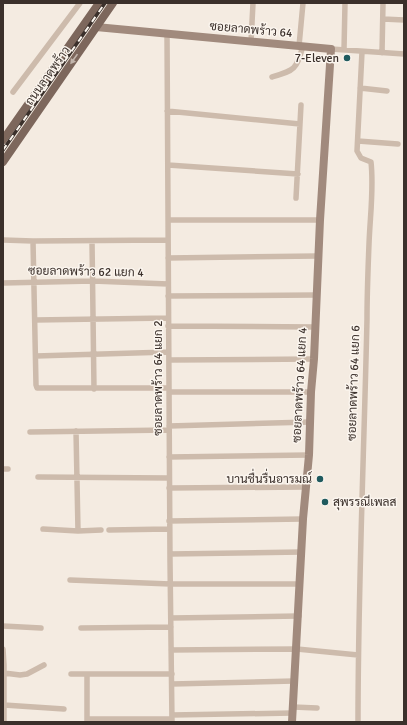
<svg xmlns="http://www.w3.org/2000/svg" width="407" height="725" viewBox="0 0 407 725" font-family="Signika,Sarabun,sans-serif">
	<rect width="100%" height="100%" fill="#f4ebe1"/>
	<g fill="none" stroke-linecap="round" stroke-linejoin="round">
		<!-- street -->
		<path stroke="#cdbbac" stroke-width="5.5" d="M 383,19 L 404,20
			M 167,34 L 170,561 L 172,722
			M 251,42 L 253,3
			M 299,46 L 303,3
			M 331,49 L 404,54
			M 344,50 L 345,3
			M 382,53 L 383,3
			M 272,77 C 295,70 296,70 303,46
			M 360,88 L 387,91
			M 13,92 L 80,3
			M 167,111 L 300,124
			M 358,141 L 398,144
			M 168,165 L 298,174
			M 296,198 L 301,105
			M 168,220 L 320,220
			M 3,240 L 33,241 L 168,240
			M 33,241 L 36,385 L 37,388 L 169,388
			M 92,241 L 94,389
			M 168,258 L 318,256
			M 3,283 L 93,281 L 168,284
			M 168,296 L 316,295
			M 35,320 L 168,318
			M 168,326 L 315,327
			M 36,356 L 168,352
			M 169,360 L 314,359
			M 169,392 L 311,392
			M 169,426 L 310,422
			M 76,431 L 78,531
			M 30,432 L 169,430
			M 169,457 L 309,455
			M 3,469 L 8,469
			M 38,477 L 169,478
			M 169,488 L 306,487
			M 169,521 L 303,519
			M 43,529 L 78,531 L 101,530
			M 109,530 L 169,529
			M 170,554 L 302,552
			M 70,580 L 170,584 L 300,584
			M 171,618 L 299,616
			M 3,626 L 41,628
			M 81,628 L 171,627
			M 3,649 L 4,665 L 4,722
			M 171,650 L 297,649 L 358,655
			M 4,673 L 20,675 L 27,674 L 44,665
			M 71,674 L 172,674
			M 87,674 L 87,721
			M 172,684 L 294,681
			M 4,705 L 64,709
			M 293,707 L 317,708
			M 172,715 L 293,713
			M 87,719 L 172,719
			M 358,722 C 358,588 364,454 367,319 C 367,294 368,269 369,244 C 370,216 374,189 371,162 L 361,158 L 357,151 L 362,52"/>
		<!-- secondary -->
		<path stroke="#a18a7d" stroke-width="8" d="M 96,27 L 331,49 L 320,220 L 314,359 L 311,392 L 309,455 L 303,519 L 292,722"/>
		<!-- primary -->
		<path stroke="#7d675c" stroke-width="8" d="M 3,140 L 99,3
			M 3,162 L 113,3"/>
		<!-- rail casing -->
		<g stroke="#3b302b" stroke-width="3.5">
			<path id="rail" d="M 3,150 L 105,3"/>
		</g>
		<!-- rail -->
		<use href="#rail" stroke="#fbf5ee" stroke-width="2" stroke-dasharray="6" stroke-linecap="butt"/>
	</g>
	<!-- one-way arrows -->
	<defs><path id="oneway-solid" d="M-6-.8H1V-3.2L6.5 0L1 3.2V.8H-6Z"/></defs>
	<use fill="#c2b5ac" href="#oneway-solid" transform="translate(74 59) rotate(125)"/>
	<!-- markers -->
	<g fill="#1f5a5e" stroke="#fbf5ee" stroke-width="1.5">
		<circle cx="347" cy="58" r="4"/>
		<circle cx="320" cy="479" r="4"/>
		<circle cx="325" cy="502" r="4"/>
	</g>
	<g text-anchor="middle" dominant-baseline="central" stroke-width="3" stroke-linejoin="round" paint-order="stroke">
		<!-- street labels -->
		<g font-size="12" fill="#3b302b" stroke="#fbf5ee">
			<text transform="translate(251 30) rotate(5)">ซอยลาดพร้าว 64</text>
			<text transform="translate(48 76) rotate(-55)">ถนนลาดพร้าว</text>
			<text transform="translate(86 272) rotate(1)">ซอยลาดพร้าว 62 แยก 4</text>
			<text transform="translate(158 378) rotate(-90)">ซอยลาดพร้าว 64 แยก 2</text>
			<text transform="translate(354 383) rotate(-88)">ซอยลาดพร้าว 64 แยก 6</text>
			<text transform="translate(300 385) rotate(-87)">ซอยลาดพร้าว 64 แยก 4</text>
		</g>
		<!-- poi labels -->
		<g font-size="12" fill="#3b302b" stroke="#fbf5ee" text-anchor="end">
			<text x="339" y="58">7-Eleven</text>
			<text x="312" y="479">บานชื่นรื่นอารมณ์</text>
			<text x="333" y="502" text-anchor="start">สุพรรณีเพลส</text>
		</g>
	</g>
	<!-- border -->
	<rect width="407" height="725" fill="none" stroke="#3b302b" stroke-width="8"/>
</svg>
